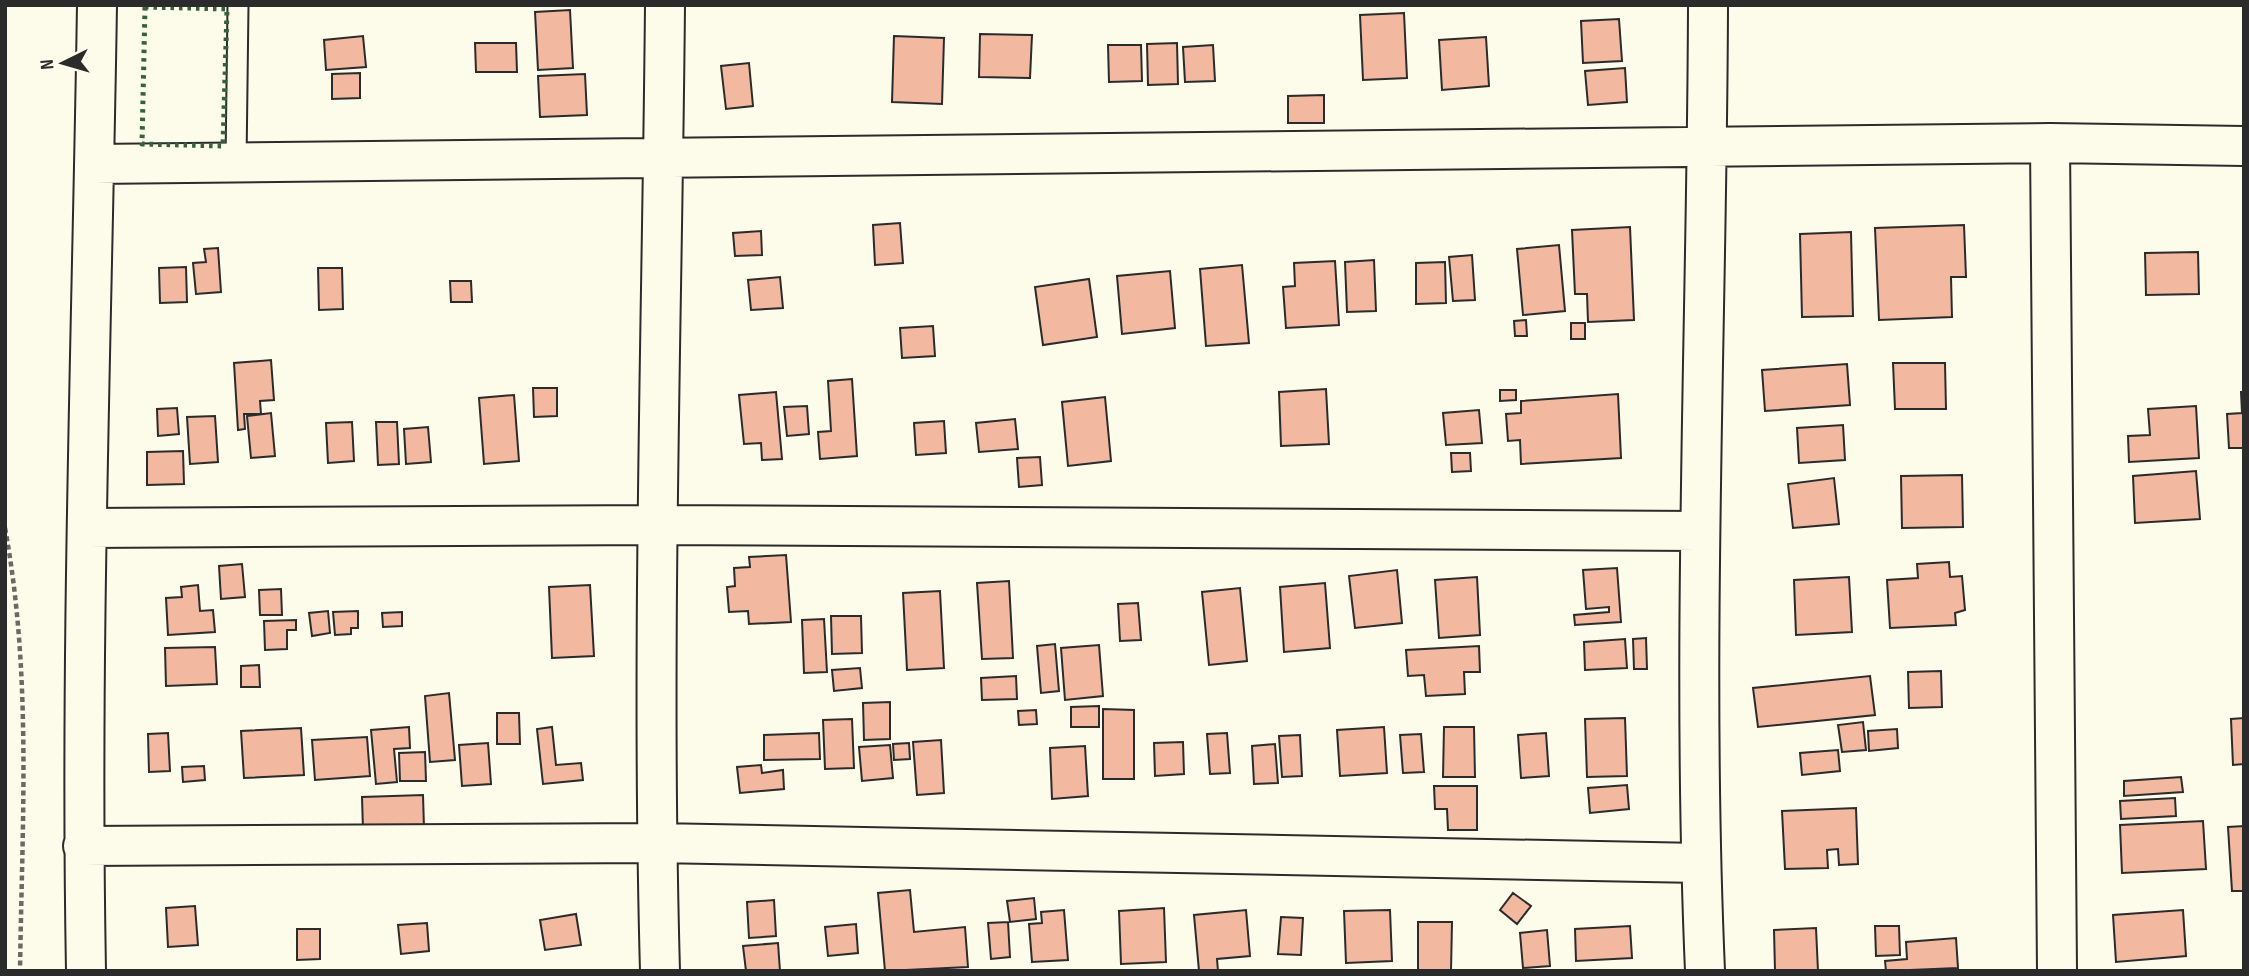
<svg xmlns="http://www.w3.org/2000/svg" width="2249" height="976" viewBox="0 0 2249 976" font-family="'Sofia Sans Condensed',sans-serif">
	<rect width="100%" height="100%" fill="#fdfbea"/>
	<!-- building -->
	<path fill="#f2b8a0" stroke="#2b2b2b" stroke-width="2" d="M 570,10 L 573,68 L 538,70 L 535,12 Z
		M 1404,13 L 1407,78 L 1363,80 L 1360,15 Z
		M 1619,19 L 1622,61 L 1583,63 L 1581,21 Z
		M 980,34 L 1032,35 L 1030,78 L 979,77 Z
		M 363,36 L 366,67 L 326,70 L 324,40 Z
		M 894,36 L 944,38 L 942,104 L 892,102 Z
		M 1486,37 L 1489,86 L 1442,90 L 1439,40 Z
		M 475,43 L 516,43 L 517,72 L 476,72 Z
		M 1177,43 L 1178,84 L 1148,85 L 1147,44 Z
		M 1108,45 L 1141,45 L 1142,81 L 1109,82 Z
		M 1213,45 L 1215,81 L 1185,82 L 1183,47 Z
		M 749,63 L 753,106 L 726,109 L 721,66 Z
		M 1625,68 L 1627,102 L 1588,105 L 1585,71 Z
		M 360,73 L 360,98 L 332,99 L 332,74 Z
		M 585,74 L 587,115 L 540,117 L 538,76 Z
		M 1324,95 L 1324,123 L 1288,123 L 1288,96 Z
		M 900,223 L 903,263 L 875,265 L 873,225 Z
		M 1964,225 L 1966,277 L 1951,277 L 1952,317 L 1879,320 L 1875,228 Z
		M 1630,227 L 1634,320 L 1588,322 L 1587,294 L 1575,294 L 1572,230 Z
		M 761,231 L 762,255 L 735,256 L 733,233 Z
		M 1851,232 L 1853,316 L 1802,317 L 1800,234 Z
		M 1559,245 L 1565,311 L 1523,315 L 1517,249 Z
		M 218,248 L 221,292 L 196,294 L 193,263 L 206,262 L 204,249 Z
		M 2198,252 L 2199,294 L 2146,295 L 2145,253 Z
		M 1472,255 L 1475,300 L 1453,301 L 1449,257 Z
		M 1374,260 L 1376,311 L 1347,312 L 1345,262 Z
		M 1335,261 L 1339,325 L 1286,328 L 1283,287 L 1295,286 L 1294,263 Z
		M 1445,262 L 1446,303 L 1416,304 L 1416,263 Z
		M 1242,265 L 1249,343 L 1206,346 L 1200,269 Z
		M 186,267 L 187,302 L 160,303 L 159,268 Z
		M 318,268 L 342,268 L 343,309 L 319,310 Z
		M 1170,271 L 1175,328 L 1122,334 L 1117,276 Z
		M 780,277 L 783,308 L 751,310 L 748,280 Z
		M 1089,279 L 1097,337 L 1043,345 L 1035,287 Z
		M 450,281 L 471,281 L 472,302 L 451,302 Z
		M 1526,320 L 1527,336 L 1515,336 L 1514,321 Z
		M 1571,323 L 1585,323 L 1585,339 L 1571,339 Z
		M 933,326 L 935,356 L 902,358 L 900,328 Z
		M 271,360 L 274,400 L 260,401 L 261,414 L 244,414 L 245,429 L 238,430 L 234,363 Z
		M 1893,363 L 1945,363 L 1946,409 L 1895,409 Z
		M 1847,364 L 1850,405 L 1765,411 L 1762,370 Z
		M 852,379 L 857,456 L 820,459 L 818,432 L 831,431 L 828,381 Z
		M 533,388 L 557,388 L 557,416 L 534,417 Z
		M 1326,389 L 1329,444 L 1281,446 L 1279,392 Z
		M 1500,390 L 1516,390 L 1516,400 L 1500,401 Z
		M 776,392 L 782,459 L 762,460 L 761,443 L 744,444 L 739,395 Z
		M 2241,392 L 2244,392 L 2244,448 L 2229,448 L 2227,414 L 2242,413 Z
		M 1618,394 L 1621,458 L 1521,464 L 1520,440 L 1508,441 L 1506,414 L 1521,413 L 1521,401 Z
		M 514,395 L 519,461 L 484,464 L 479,398 Z
		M 1105,397 L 1111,461 L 1068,466 L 1062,402 Z
		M 807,406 L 809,434 L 787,436 L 784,407 Z
		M 2196,406 L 2199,458 L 2129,462 L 2128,436 L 2150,435 L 2148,409 Z
		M 177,408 L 179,434 L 158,436 L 157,409 Z
		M 1479,410 L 1482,443 L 1446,445 L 1443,413 Z
		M 271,413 L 275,456 L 251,458 L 247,416 Z
		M 215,416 L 218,462 L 190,464 L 187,417 Z
		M 1015,419 L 1018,449 L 979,452 L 976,423 Z
		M 944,421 L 946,453 L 916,455 L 914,423 Z
		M 352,422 L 354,461 L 328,463 L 326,423 Z
		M 376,422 L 397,422 L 399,464 L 378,465 Z
		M 1843,425 L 1845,460 L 1799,463 L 1797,428 Z
		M 428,427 L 431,462 L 406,464 L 404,429 Z
		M 183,451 L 184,484 L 147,485 L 147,452 Z
		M 1451,453 L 1470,453 L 1471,471 L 1452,472 Z
		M 1040,457 L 1042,485 L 1019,487 L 1017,458 Z
		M 2196,471 L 2200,519 L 2135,523 L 2133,476 Z
		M 1962,475 L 1963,527 L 1902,528 L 1901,476 Z
		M 1834,478 L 1839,524 L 1793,528 L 1788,484 Z
		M 786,555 L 791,622 L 749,624 L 748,611 L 729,612 L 727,587 L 735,586 L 734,568 L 750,567 L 749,557 Z
		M 1949,562 L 1950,577 L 1962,576 L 1965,610 L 1955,613 L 1956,625 L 1890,628 L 1887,580 L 1918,578 L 1917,564 Z
		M 242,564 L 245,597 L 221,599 L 219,566 Z
		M 1617,568 L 1621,622 L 1575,625 L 1574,615 L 1609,612 L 1609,607 L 1586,609 L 1583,570 Z
		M 1397,570 L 1402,623 L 1355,628 L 1349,576 Z
		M 1477,577 L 1480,635 L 1439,638 L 1435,580 Z
		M 1849,577 L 1852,632 L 1796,635 L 1794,580 Z
		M 1009,581 L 1013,658 L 982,659 L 977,583 Z
		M 1325,583 L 1330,648 L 1284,652 L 1280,587 Z
		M 198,585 L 200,611 L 213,610 L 215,632 L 168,635 L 166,598 L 182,597 L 181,587 Z
		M 590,585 L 594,656 L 552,658 L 549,587 Z
		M 1240,588 L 1247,661 L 1209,665 L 1202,592 Z
		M 281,589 L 282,615 L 260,615 L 259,590 Z
		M 940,591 L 944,668 L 907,670 L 903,593 Z
		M 1138,603 L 1141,640 L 1120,641 L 1118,604 Z
		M 328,611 L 330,633 L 312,636 L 309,613 Z
		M 358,611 L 358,628 L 351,628 L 351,634 L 335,635 L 333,612 Z
		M 402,612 L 402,626 L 383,627 L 382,613 Z
		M 831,616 L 861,616 L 862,653 L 832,654 Z
		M 824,619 L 827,672 L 804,673 L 802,620 Z
		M 296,620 L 296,630 L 287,630 L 287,649 L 265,650 L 264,621 Z
		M 1646,638 L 1647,669 L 1634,669 L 1633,639 Z
		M 1625,639 L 1627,668 L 1585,670 L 1584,642 Z
		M 1055,644 L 1059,691 L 1041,693 L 1037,646 Z
		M 1099,645 L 1103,696 L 1065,700 L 1061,648 Z
		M 1479,646 L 1480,672 L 1464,672 L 1465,694 L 1426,696 L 1424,675 L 1408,676 L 1406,650 Z
		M 215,647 L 217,684 L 166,686 L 165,648 Z
		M 259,665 L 260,687 L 241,687 L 241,666 Z
		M 860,668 L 862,688 L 834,691 L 832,670 Z
		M 1941,671 L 1942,707 L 1909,708 L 1908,672 Z
		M 1016,676 L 1017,699 L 982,700 L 981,678 Z
		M 1870,676 L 1875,715 L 1758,727 L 1753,688 Z
		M 449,693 L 455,760 L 430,762 L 425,696 Z
		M 890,702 L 890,739 L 864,740 L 863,703 Z
		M 1099,706 L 1099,727 L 1071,727 L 1071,707 Z
		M 1103,709 L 1134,710 L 1134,779 L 1103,779 Z
		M 1036,710 L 1037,724 L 1019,725 L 1018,711 Z
		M 497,713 L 519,713 L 520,744 L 497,744 Z
		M 1625,718 L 1627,776 L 1587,777 L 1585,719 Z
		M 2244,718 L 2244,764 L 2233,765 L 2231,719 Z
		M 852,719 L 854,768 L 825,769 L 823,720 Z
		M 1863,722 L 1866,750 L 1842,752 L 1838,725 Z
		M 409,727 L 410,748 L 394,749 L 397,782 L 376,784 L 371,730 Z
		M 552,727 L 556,765 L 581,763 L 583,780 L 543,784 L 537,729 Z
		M 1384,727 L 1387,773 L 1340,776 L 1337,730 Z
		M 1444,727 L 1474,727 L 1475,777 L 1443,777 Z
		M 301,728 L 304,775 L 244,778 L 241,731 Z
		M 1897,729 L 1898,748 L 1869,751 L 1868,731 Z
		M 168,733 L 170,771 L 149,772 L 148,734 Z
		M 819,733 L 820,759 L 764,760 L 764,735 Z
		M 1227,733 L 1230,773 L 1210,774 L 1207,734 Z
		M 1546,733 L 1549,776 L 1521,778 L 1518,735 Z
		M 1421,734 L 1424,772 L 1403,773 L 1400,735 Z
		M 1300,735 L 1302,776 L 1282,777 L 1279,736 Z
		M 367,737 L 370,776 L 315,780 L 312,740 Z
		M 941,740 L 944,793 L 917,795 L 913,742 Z
		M 1183,742 L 1184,774 L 1155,776 L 1154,743 Z
		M 488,743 L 491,784 L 462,786 L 459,745 Z
		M 909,743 L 910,759 L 894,760 L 893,744 Z
		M 1275,744 L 1278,783 L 1254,784 L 1252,746 Z
		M 890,745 L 893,778 L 862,781 L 859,747 Z
		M 1085,746 L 1088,796 L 1052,799 L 1050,748 Z
		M 1838,750 L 1840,771 L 1802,775 L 1800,753 Z
		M 425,752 L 426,781 L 400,781 L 399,753 Z
		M 761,765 L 762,773 L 783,770 L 784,789 L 740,793 L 737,767 Z
		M 204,766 L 205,780 L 183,782 L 182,767 Z
		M 2181,777 L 2183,792 L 2124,796 L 2124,781 Z
		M 1627,785 L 1629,809 L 1590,813 L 1588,788 Z
		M 1434,786 L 1477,786 L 1477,830 L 1448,830 L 1447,809 L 1435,809 Z
		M 423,795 L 424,828 L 363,830 L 362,797 Z
		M 2175,798 L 2176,816 L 2121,819 L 2120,801 Z
		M 1856,808 L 1858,864 L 1839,865 L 1838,849 L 1827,850 L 1828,868 L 1785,869 L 1782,811 Z
		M 2203,821 L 2206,869 L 2122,873 L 2120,825 Z
		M 2244,826 L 2244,891 L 2232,891 L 2228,827 Z
		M 910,890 L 914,932 L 965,927 L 968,967 L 885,971 L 878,893 Z
		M 1513,893 L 1531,906 L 1517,924 L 1500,910 Z
		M 1034,898 L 1036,919 L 1010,922 L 1007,901 Z
		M 774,900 L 776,936 L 749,938 L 747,902 Z
		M 195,906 L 198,945 L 168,947 L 166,908 Z
		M 1164,908 L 1166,962 L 1121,964 L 1119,911 Z
		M 1064,910 L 1068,960 L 1032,962 L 1029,924 L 1042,923 L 1041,912 Z
		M 1246,910 L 1250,956 L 1217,959 L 1218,971 L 1199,971 L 1194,915 Z
		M 1390,910 L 1392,961 L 1346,963 L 1344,911 Z
		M 2183,910 L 2186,956 L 2116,962 L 2113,915 Z
		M 576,914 L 581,945 L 545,950 L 540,920 Z
		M 1281,917 L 1303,918 L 1301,955 L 1278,954 Z
		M 1008,922 L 1010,957 L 991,959 L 988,923 Z
		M 1418,922 L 1452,922 L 1451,971 L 1418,971 Z
		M 427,923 L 429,951 L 401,954 L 398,925 Z
		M 856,924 L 858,953 L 828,956 L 825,927 Z
		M 1630,926 L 1632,958 L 1576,961 L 1575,929 Z
		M 1875,926 L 1899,926 L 1900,955 L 1876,956 Z
		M 1816,928 L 1818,971 L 1775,971 L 1774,930 Z
		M 297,929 L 320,929 L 320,959 L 297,960 Z
		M 1547,930 L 1550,966 L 1523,968 L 1520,933 Z
		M 1956,938 L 1958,968 L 1886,971 L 1885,961 L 1907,959 L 1906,942 Z
		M 778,943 L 780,971 L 746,971 L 743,946 Z"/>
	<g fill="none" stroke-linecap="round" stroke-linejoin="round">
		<!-- lane casing -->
		<g stroke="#2b2b2b" stroke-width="23">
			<path id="lane" d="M 236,163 L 238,5"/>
		</g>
		<!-- street casing -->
		<g stroke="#2b2b2b" stroke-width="42">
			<path id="street" d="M 2050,143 L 2057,971
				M 94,164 L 2050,143 L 2244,146
				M 87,528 L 656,525 L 1698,531
				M 83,846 L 656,843 L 1700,863
				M 86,971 C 80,649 92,327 97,5
				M 660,971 C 651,649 662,327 665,5
				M 1705,971 C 1691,649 1707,327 1708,5"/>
		</g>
		<!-- path -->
		<path stroke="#6a6964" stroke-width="4.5" stroke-dasharray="5 3.5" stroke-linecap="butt" d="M 5,528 C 32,674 22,823 20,971"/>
		<!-- lane -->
		<use href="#lane" stroke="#fdfbea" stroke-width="19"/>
		<!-- street -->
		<use href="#street" stroke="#fdfbea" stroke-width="38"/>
		<!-- hedge -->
		<path stroke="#34623c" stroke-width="5" stroke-dasharray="3.5 5" stroke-linecap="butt" d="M 145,7 L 227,9 L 223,146 L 142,144 Z"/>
	</g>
	<!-- border -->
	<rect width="2249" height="976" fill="none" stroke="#2b2b2b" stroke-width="14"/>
	<!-- north arrow -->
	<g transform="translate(63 63) rotate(265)" stroke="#fdfbea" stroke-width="5" paint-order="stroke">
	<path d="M0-5L12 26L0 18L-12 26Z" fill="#2b2b2b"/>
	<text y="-10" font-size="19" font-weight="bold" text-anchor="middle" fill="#2b2b2b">N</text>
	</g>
</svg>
